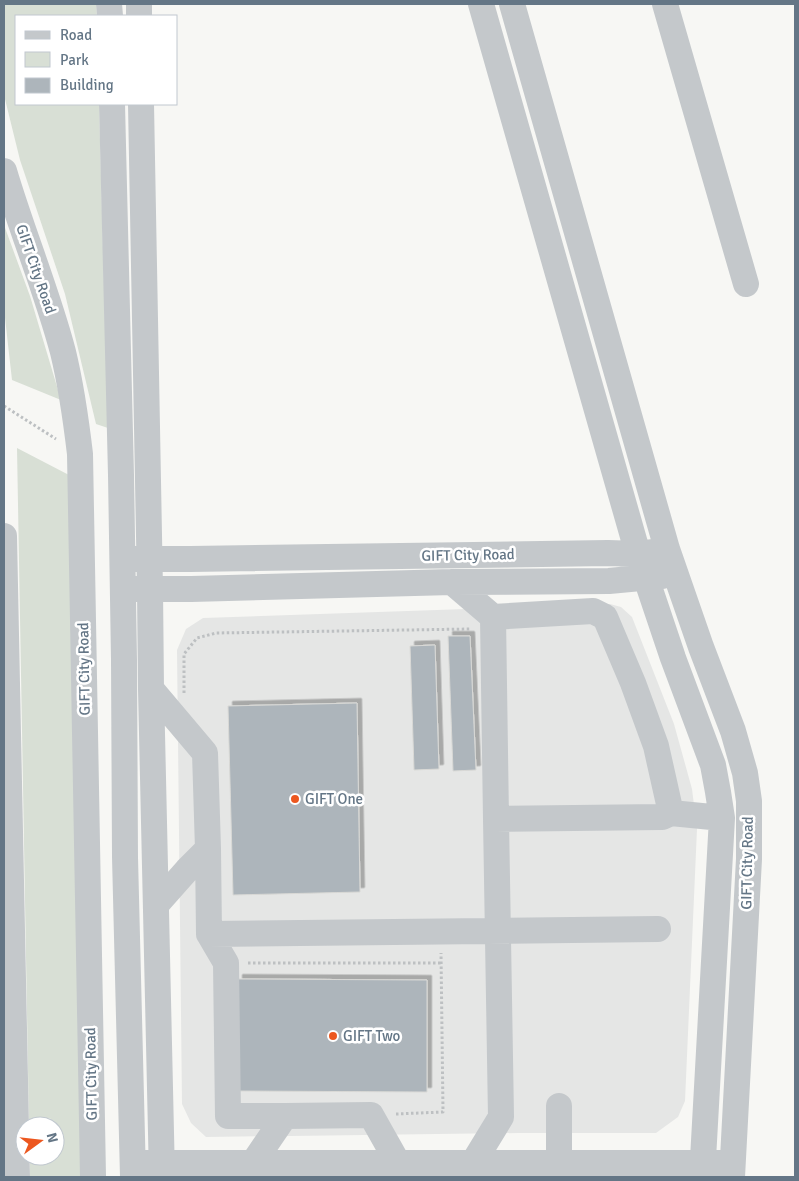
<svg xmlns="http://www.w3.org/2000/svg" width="799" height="1181" viewBox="0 0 799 1181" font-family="Signika,sans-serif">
	<defs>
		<filter id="shadow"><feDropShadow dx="4.5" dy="-4.5" stdDeviation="0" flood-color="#0004"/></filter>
	</defs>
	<rect width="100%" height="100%" fill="#f7f7f4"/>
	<!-- built -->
	<path fill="#e5e6e5" d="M 610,604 L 621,607 L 632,617 L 674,724 L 692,789 L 697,829 L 685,1101 L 678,1117 L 656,1133 L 518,1133 L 206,1137 L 191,1123 L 182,1104 L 177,650 L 186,629 L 203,618 Z"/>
	<!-- green -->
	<path fill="#d8dfd5" d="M 4,4 L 96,4 L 97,16 L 16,16 L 16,104 L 99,104 L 108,428 L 96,424 L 65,294 L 20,160 L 4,95 Z
		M 4,225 L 30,296 L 61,400 L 12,380 L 4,309 Z
		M 17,448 L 69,475 L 82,1177 L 30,1177 L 30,1156 L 55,1156 L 55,1126 L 29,1126 Z"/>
	<!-- building -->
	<path fill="#adb5bb" stroke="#d9d9d6" filter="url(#shadow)" d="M 448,636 L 470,636 L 476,770 L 453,771 Z
		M 435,645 L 439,769 L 414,770 L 410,646 Z
		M 357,703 L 360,892 L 233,895 L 228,706 Z
		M 238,979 L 427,980 L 427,1092 L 238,1091 Z"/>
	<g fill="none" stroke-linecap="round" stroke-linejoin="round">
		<!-- path -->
		<path stroke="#bdc0c2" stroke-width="3" stroke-dasharray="2.5 2.5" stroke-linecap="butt" d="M 4,406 L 56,439
			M 184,693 L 184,654 L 197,638 L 216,633 L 470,629
			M 248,963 L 442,963
			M 396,1114 L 443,1112 L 441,953"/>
		<!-- minor -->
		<path stroke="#c4c8cb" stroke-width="26" d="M 109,4 L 110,16
			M 139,4 L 139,16
			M 481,4 L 638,554 L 673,658 L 713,765 L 718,792 L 722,818 L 702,1177
			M 512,4 L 667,549 L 701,647 L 733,731 L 745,773 L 749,801 L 749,859 L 732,1177
			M 665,4 L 746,284
			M 112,104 L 121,475 L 124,660 L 125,857 L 133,1177
			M 141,104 L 150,589 L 151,689 L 162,1177
			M 4,171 C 22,232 47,291 63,352 C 71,385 76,420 80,454 L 93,1177
			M 4,536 L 17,1177
			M 133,559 L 190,559 L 608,553 L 638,554 L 654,552
			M 452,582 L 493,617 L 593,611 L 605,617 L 633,683 L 656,746 L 671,813 L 722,818
			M 134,589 L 191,589 L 452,582 L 609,581 L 662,576
			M 493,617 L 496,819 L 662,817 L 671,813
			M 151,689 L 205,753 L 208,849 L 187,870 L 156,905
			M 208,849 L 209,934 L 658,929
			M 209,934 L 226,963 L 228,1116 L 285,1116
			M 146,1163 L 720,1163
			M 253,1163 L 285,1116 L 371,1115 L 398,1163
			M 473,1163 L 501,1117 L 496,819
			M 559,1163 L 559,1106"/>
	</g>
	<!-- markers -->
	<g fill="#ec571f" stroke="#fff" stroke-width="2">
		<circle cx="295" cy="799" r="5"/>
		<circle cx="333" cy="1036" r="5"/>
	</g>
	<g text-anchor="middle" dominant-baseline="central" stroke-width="5" stroke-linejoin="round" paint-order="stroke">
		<!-- street labels -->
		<g font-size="15" fill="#647686" stroke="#fff">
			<text transform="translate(36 269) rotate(71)">GIFT City Road</text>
			<text transform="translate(468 555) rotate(-1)">GIFT City Road</text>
			<text transform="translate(84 669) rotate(-91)">GIFT City Road</text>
			<text transform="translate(747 863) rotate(-89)">GIFT City Road</text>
			<text transform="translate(91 1074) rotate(-91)">GIFT City Road</text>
		</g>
		<!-- poi labels -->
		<g font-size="15" fill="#647686" stroke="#fff" text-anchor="start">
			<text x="305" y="799">GIFT One</text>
			<text x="343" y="1036">GIFT Two</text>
		</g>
	</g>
	<!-- border -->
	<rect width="799" height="1181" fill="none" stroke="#647686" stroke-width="10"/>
	<!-- legend -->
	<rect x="15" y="15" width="162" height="90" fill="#ffffff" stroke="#c1c8cf"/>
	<rect x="25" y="31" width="25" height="8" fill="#c4c8cb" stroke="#c1c8cf"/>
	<text x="60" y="40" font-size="15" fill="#647686">Road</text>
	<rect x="25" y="52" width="25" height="15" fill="#d8dfd5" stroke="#c1c8cf"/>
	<text x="60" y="65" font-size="15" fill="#647686">Park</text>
	<rect x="25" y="78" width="25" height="15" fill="#adb5bb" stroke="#c1c8cf"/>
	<text x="60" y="90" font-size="15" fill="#647686">Building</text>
	<!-- north arrow -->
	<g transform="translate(40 1141) rotate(75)"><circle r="24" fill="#ffffff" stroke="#c1c8cf"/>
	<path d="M0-4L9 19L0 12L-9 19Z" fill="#ec571f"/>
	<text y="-8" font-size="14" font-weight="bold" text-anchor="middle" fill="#647686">N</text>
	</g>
</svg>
